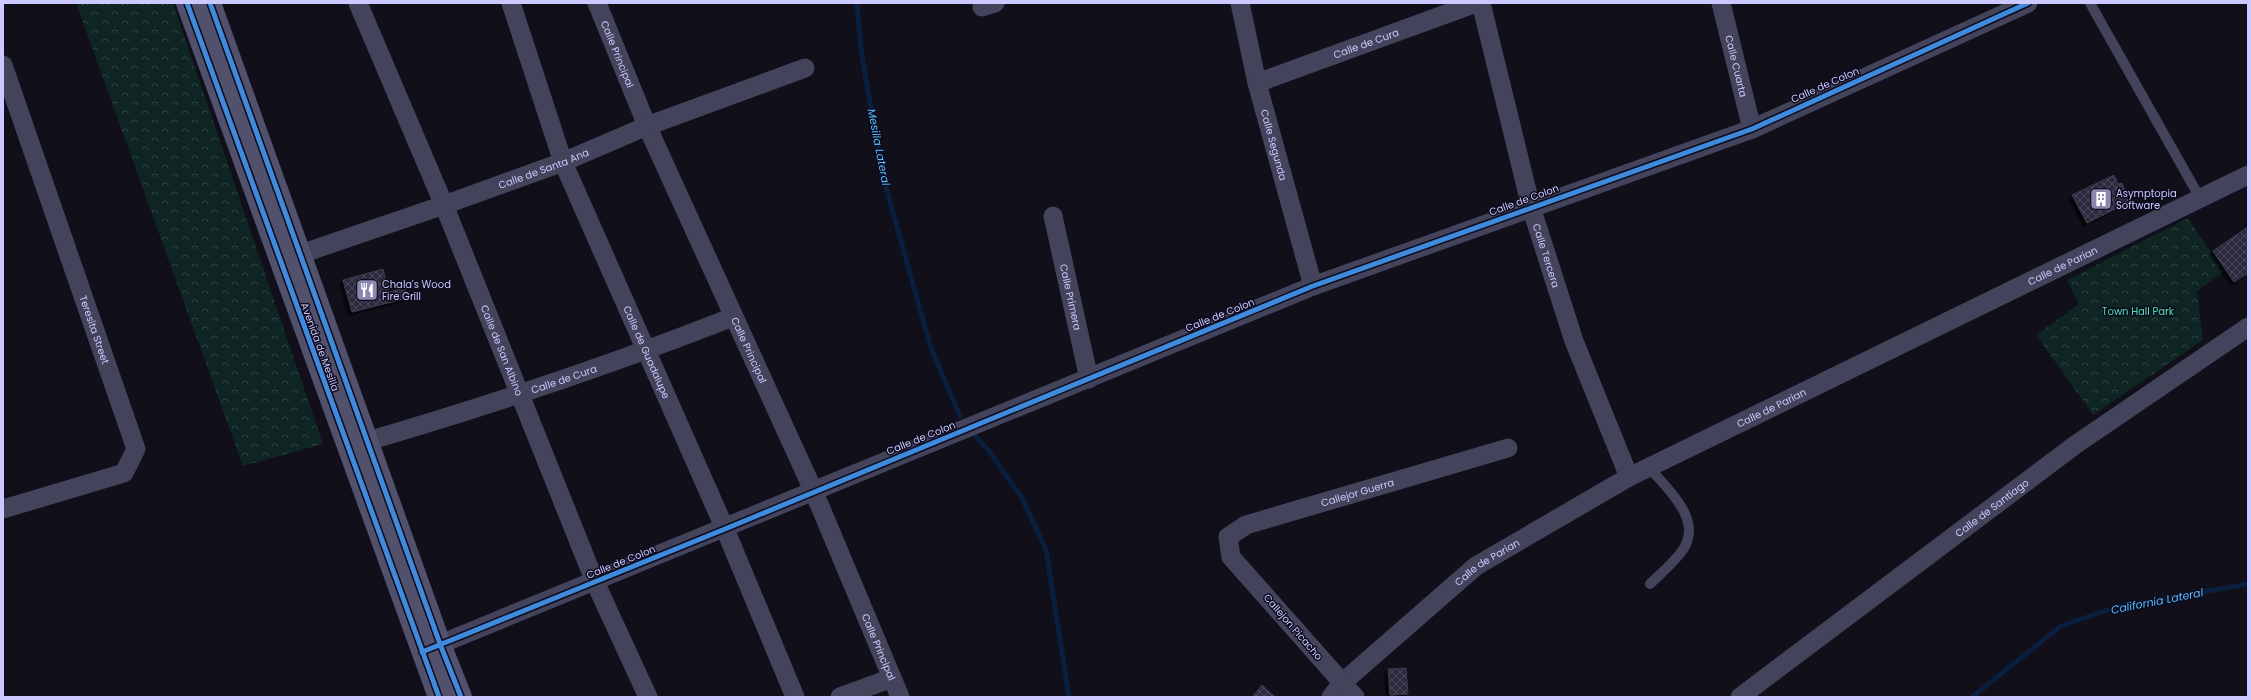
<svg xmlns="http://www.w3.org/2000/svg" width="2251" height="700" viewBox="0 0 2251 700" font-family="Poppins,sans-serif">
	<defs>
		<pattern id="park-crowns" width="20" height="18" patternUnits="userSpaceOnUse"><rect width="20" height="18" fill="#0e2524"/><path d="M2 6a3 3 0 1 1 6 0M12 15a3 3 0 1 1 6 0" fill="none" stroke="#304345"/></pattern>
		<pattern id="building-cross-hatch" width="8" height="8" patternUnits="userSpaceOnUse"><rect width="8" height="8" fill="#2e2c3e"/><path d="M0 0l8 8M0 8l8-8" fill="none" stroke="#4b495b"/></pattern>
		<filter id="shadow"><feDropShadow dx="-3.5" dy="3.5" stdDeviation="0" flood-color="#0009"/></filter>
	</defs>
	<rect width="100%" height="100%" fill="#100f1a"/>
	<!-- park -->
	<path fill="url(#park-crowns)" d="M 76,3 L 173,3 L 323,444 L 243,466 Z
		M 2188,218 L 2224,272 L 2197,291 L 2203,340 L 2093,415 L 2036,335 L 2079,304 L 2067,280 Z"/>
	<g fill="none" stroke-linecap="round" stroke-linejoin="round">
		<!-- stream -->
		<path stroke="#0a1f3d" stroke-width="5" d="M 857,3 L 861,49 L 881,170 L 931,348 L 960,416
			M 971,431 L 989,451 L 1022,498 L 1046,550 L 1069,697
			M 1972,697 L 2061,626 L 2116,607 L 2248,584"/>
	</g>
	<!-- building -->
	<path fill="url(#building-cross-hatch)" stroke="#3c3950" filter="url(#shadow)" d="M 2114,175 L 2118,184 L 2122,183 L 2129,202 L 2087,223 L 2072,195 Z
		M 2248,227 L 2248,273 L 2234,282 L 2213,251 Z
		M 383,269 L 389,292 L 405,288 L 407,298 L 352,312 L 343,280 Z
		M 1406,668 L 1408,694 L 1390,695 L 1388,669 Z
		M 1262,685 L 1275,697 L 1252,697 Z"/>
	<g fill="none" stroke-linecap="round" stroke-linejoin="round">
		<!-- service -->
		<path stroke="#43445b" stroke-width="10" d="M 2090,3 L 2200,198
			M 1649,467 C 1667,489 1702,518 1684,548 C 1676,561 1661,573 1650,584"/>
		<!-- minor -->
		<g stroke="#43445b" stroke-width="19">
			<path id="s1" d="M 358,3 L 444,205 L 595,582 L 648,697"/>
			<path id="s2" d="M 511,3 L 563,162 L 725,529 L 795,697"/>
			<path id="s3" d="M 597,3 L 647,126 L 814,492 L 900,697"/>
			<path id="s4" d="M 1240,3 L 1257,83 L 1313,286"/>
			<path id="s5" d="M 1481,3 L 1531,207 L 1574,341 L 1629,477"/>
			<path id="s6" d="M 1721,3 L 1752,129"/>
			<path d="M 982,7 L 995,3"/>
			<path id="s7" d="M 3,65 L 136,449 L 124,473 L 3,509"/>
			<path id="s8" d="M 1257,83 L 1476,3"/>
			<path id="s9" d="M 1053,216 L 1089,379"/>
			<path id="s10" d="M 286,259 L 444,205 L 563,162 L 647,126 L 805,68"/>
			<path id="s11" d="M 354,445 C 482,408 608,366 733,317"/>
			<path d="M 426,650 L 1313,286 L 1752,129 L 2028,3"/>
			<path d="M 840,697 L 892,678"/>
			<path id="s12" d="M 1331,697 L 1342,683 L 1476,566 L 1629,477 L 2248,175"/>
			<path id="s13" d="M 1355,697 L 1231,557 L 1228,537 L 1246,525 L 1508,448"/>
			<path id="s14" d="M 1740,697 L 2075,445 L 2248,327"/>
		</g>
		<!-- secondary -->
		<path stroke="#51516e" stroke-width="22" d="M 187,3 L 439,697
			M 210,3 L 440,644 L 461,697"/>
		<!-- cycleway casing -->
		<g stroke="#0d0b1e" stroke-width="8">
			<path id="cycleway" d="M 187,3 L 439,697
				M 210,3 L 440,644 L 461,697
				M 422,652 L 725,529 L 1313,286 L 1752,129 L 2028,3"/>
		</g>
		<!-- cycleway -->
		<use href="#cycleway" stroke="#408adc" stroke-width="5"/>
	</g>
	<!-- icons -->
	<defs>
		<g id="building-square" transform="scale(1.15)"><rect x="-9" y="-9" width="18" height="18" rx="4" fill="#8a88af" stroke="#0d0b1e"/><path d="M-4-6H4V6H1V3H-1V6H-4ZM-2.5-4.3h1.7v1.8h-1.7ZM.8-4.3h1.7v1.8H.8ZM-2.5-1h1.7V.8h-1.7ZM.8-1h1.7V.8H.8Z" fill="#fff"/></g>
		<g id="restaurant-square" transform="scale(1.15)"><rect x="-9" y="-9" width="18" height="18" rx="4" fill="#8a88af" stroke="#0d0b1e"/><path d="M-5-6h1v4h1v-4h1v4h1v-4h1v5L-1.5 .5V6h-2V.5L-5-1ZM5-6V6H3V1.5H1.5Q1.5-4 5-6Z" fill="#fff"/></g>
	</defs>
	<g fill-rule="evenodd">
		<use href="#building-square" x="2101" y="199"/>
		<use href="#restaurant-square" x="367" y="290"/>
	</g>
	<g text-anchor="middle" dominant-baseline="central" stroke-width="3" stroke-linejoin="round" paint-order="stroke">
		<!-- street labels -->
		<g font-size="10" fill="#cbc9ff" stroke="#0d0b1e">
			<text stroke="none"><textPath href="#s8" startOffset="116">Calle de Cura</textPath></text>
			<text stroke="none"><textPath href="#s3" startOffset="55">Calle Principal</textPath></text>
			<text stroke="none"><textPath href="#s6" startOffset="65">Calle Cuarta</textPath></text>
			<text transform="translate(1825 85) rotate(-24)">Calle de Colon</text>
			<text stroke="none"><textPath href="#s4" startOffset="146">Calle Segunda</textPath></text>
			<text stroke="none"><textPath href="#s10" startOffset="273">Calle de Santa Ana</textPath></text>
			<text transform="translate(1524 200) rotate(-20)">Calle de Colon</text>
			<text stroke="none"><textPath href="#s5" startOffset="261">Calle Tercera</textPath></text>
			<text stroke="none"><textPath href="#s12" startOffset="855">Calle de Parian</textPath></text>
			<text stroke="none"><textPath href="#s9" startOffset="83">Calle Primera</textPath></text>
			<text transform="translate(1220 315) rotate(-22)">Calle de Colon</text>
			<text stroke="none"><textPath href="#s7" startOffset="280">Teresita Street</textPath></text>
			<text transform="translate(320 347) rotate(70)">Avenida de Mesilla</text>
			<text stroke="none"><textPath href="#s1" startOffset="376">Calle de San Albino</textPath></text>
			<text stroke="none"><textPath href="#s3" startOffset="379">Calle Principal</textPath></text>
			<text stroke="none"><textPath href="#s2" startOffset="375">Calle de Guadalupe</textPath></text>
			<text stroke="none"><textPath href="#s11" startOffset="220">Calle de Cura</textPath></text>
			<text stroke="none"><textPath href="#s12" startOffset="531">Calle de Parian</textPath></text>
			<text transform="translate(921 438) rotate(-22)">Calle de Colon</text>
			<text stroke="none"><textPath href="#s13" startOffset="345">Callejor Guerra</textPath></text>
			<text stroke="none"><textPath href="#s14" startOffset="315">Calle de Santiago</textPath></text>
			<text transform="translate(621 562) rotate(-22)">Calle de Colon</text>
			<text stroke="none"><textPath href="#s12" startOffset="207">Calle de Parian</textPath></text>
			<text transform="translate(1293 627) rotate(49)">Callejon Picacho</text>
			<text stroke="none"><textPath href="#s3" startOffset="703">Calle Principal</textPath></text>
		</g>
		<!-- poi labels -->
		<g font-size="10" fill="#cbc9ff" stroke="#0d0b1e" text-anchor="start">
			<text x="2116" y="193">Asymptopia<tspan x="2116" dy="12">Software</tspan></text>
			<text x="382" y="284">Chala's Wood<tspan x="382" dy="12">Fire Grill</tspan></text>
		</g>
		<!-- park labels -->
		<g font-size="10" fill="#51e3b4" stroke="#0d0b1e">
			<text x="2138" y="311">Town Hall Park</text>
		</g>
		<!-- water labels -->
		<g font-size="11" font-style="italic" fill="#57bdff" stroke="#0d0b1e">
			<text transform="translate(879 147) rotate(79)">Mesilla Lateral</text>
			<text transform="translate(2157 601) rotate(-11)">California Lateral</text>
		</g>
	</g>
	<!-- border -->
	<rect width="2251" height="700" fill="none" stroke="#cbc9ff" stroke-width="8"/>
</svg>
